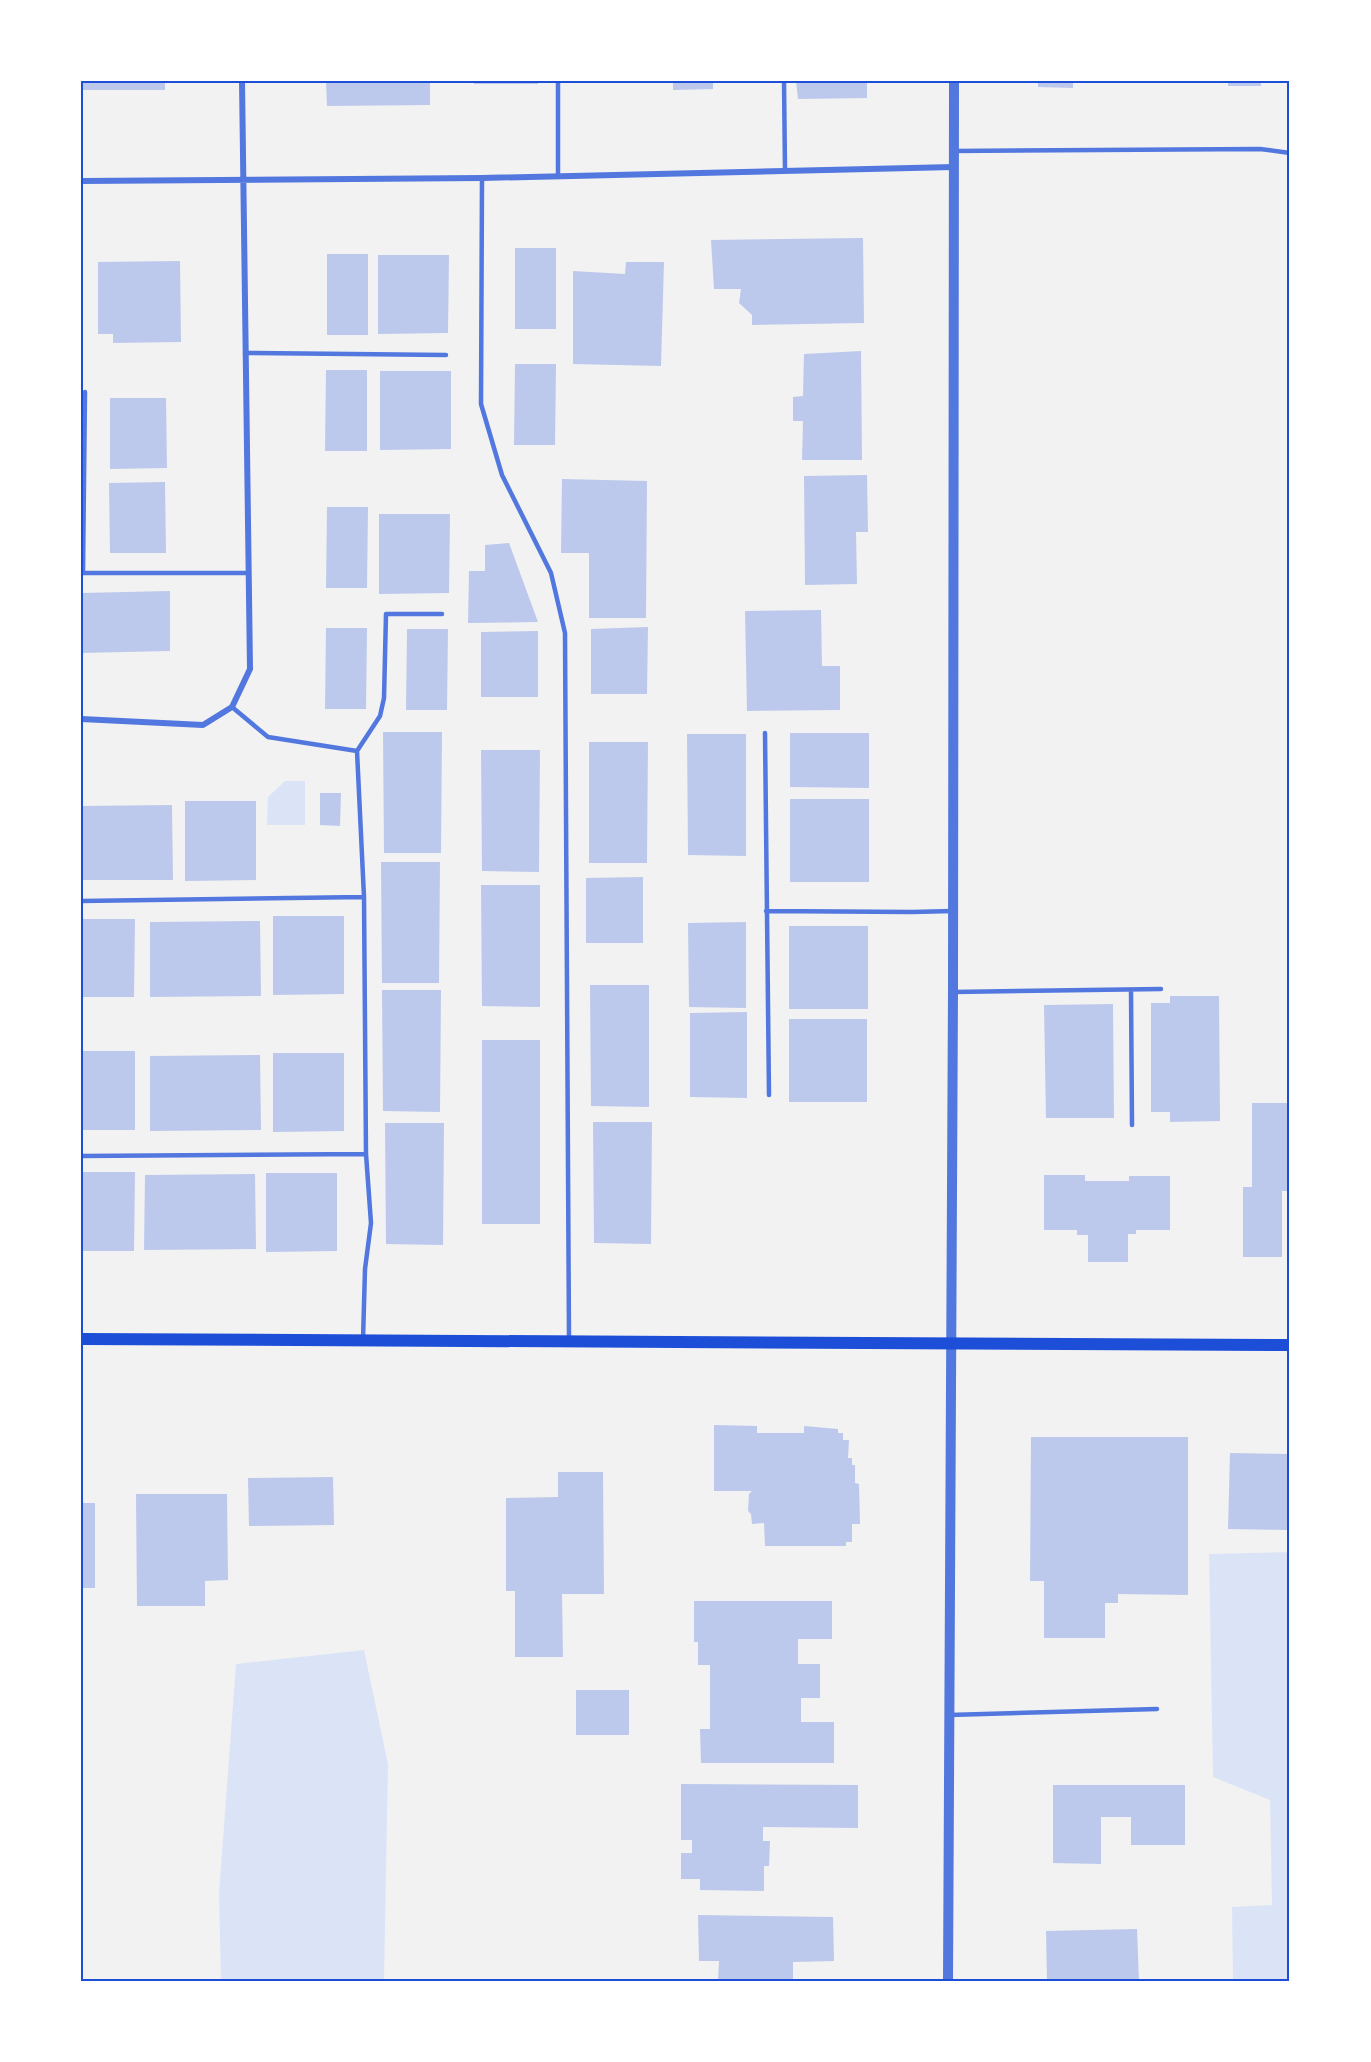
<svg xmlns="http://www.w3.org/2000/svg" width="1371" height="2062" viewBox="0 0 1371 2062" font-family="Manrope,sans-serif">
	<rect width="100%" height="100%" fill="#f2f2f2"/>
	<!-- green -->
	<path fill="#dbe4f7" d="M 285,781 L 305,781 L 305,825 L 267,825 L 268,797 Z
		M 1290,1552 L 1290,1981 L 1233,1981 L 1232,1907 L 1272,1905 L 1270,1800 L 1213,1777 L 1209,1554 Z
		M 364,1650 L 388,1764 L 384,1981 L 221,1981 L 219,1893 L 236,1664 Z"/>
	<!-- building -->
	<path fill="#bdc9ec" d="M 81,81 L 165,81 L 165,90 L 81,90 Z
		M 326,81 L 430,81 L 430,105 L 327,106 Z
		M 474,81 L 538,81 L 538,84 L 474,84 Z
		M 673,81 L 713,81 L 713,89 L 673,90 Z
		M 796,81 L 867,81 L 867,98 L 798,99 Z
		M 1038,81 L 1073,81 L 1073,88 L 1038,87 Z
		M 1228,81 L 1261,81 L 1261,86 L 1228,86 Z
		M 863,238 L 864,323 L 752,325 L 752,315 L 739,303 L 741,289 L 714,289 L 711,240 Z
		M 515,248 L 556,248 L 556,329 L 515,329 Z
		M 327,254 L 368,254 L 368,335 L 327,335 Z
		M 378,255 L 449,255 L 448,333 L 378,334 Z
		M 180,261 L 181,342 L 113,343 L 113,334 L 98,334 L 98,262 Z
		M 626,262 L 664,262 L 661,366 L 573,364 L 573,271 L 625,274 Z
		M 861,351 L 862,460 L 802,460 L 803,421 L 793,421 L 793,397 L 803,396 L 804,354 Z
		M 515,364 L 556,364 L 555,445 L 514,445 Z
		M 326,370 L 367,370 L 367,451 L 325,451 Z
		M 380,371 L 451,371 L 451,449 L 380,450 Z
		M 110,398 L 166,398 L 167,468 L 110,469 Z
		M 867,475 L 868,532 L 856,532 L 857,584 L 805,585 L 804,476 Z
		M 562,479 L 647,481 L 646,618 L 589,618 L 589,553 L 561,553 Z
		M 165,482 L 166,553 L 110,553 L 109,483 Z
		M 327,507 L 368,507 L 367,588 L 326,588 Z
		M 379,514 L 450,514 L 449,593 L 379,594 Z
		M 509,543 L 538,622 L 468,623 L 469,571 L 485,571 L 485,545 Z
		M 170,591 L 170,651 L 81,653 L 81,593 Z
		M 821,610 L 822,666 L 840,666 L 840,710 L 747,711 L 745,611 Z
		M 648,627 L 647,694 L 591,694 L 591,629 Z
		M 326,628 L 367,628 L 366,709 L 325,709 Z
		M 407,629 L 448,629 L 447,710 L 406,710 Z
		M 538,631 L 538,697 L 481,697 L 481,632 Z
		M 383,732 L 442,732 L 441,853 L 384,853 Z
		M 790,733 L 869,733 L 869,788 L 790,787 Z
		M 687,734 L 746,734 L 746,856 L 688,855 Z
		M 589,742 L 648,742 L 647,863 L 589,863 Z
		M 481,750 L 540,750 L 539,872 L 482,871 Z
		M 320,793 L 341,793 L 340,826 L 320,825 Z
		M 790,799 L 869,799 L 869,882 L 790,882 Z
		M 185,801 L 256,801 L 256,880 L 185,881 Z
		M 172,805 L 173,880 L 81,880 L 81,806 Z
		M 381,862 L 440,862 L 439,983 L 382,983 Z
		M 643,877 L 643,943 L 586,943 L 586,878 Z
		M 481,885 L 540,885 L 540,1007 L 482,1006 Z
		M 273,916 L 344,916 L 344,994 L 273,995 Z
		M 81,919 L 135,919 L 134,997 L 81,997 Z
		M 260,921 L 261,996 L 150,997 L 150,922 Z
		M 746,922 L 746,1008 L 689,1007 L 688,923 Z
		M 789,926 L 868,926 L 868,1009 L 789,1009 Z
		M 590,985 L 649,985 L 649,1107 L 591,1106 Z
		M 382,990 L 441,990 L 440,1112 L 383,1111 Z
		M 1170,996 L 1219,996 L 1220,1121 L 1170,1122 L 1170,1112 L 1151,1112 L 1151,1003 L 1170,1003 Z
		M 1113,1004 L 1114,1118 L 1046,1118 L 1044,1005 Z
		M 747,1012 L 747,1098 L 690,1097 L 690,1013 Z
		M 789,1019 L 867,1019 L 867,1102 L 789,1102 Z
		M 482,1040 L 540,1040 L 540,1224 L 482,1224 Z
		M 81,1051 L 135,1051 L 135,1130 L 81,1130 Z
		M 273,1053 L 344,1053 L 344,1131 L 273,1132 Z
		M 260,1055 L 261,1130 L 150,1131 L 150,1056 Z
		M 1252,1103 L 1290,1103 L 1290,1191 L 1282,1191 L 1282,1257 L 1243,1257 L 1243,1187 L 1252,1187 Z
		M 593,1122 L 652,1122 L 651,1244 L 594,1243 Z
		M 385,1123 L 444,1123 L 443,1245 L 386,1244 Z
		M 81,1172 L 135,1172 L 134,1251 L 81,1251 Z
		M 266,1173 L 337,1173 L 337,1251 L 266,1252 Z
		M 255,1174 L 256,1249 L 144,1250 L 145,1175 Z
		M 1044,1175 L 1085,1175 L 1085,1181 L 1129,1181 L 1129,1176 L 1170,1176 L 1170,1230 L 1136,1230 L 1136,1234 L 1128,1234 L 1128,1262 L 1088,1262 L 1088,1235 L 1077,1235 L 1077,1230 L 1044,1230 Z
		M 714,1425 L 757,1426 L 757,1433 L 804,1433 L 804,1426 L 838,1429 L 838,1433 L 843,1433 L 843,1440 L 849,1440 L 848,1458 L 852,1458 L 852,1465 L 855,1465 L 855,1483 L 859,1484 L 860,1524 L 852,1524 L 852,1542 L 846,1542 L 846,1546 L 765,1546 L 764,1523 L 752,1524 L 751,1514 L 748,1511 L 749,1494 L 752,1491 L 714,1491 Z
		M 1031,1437 L 1188,1437 L 1188,1595 L 1118,1594 L 1118,1603 L 1105,1603 L 1105,1638 L 1044,1638 L 1044,1581 L 1030,1581 Z
		M 1230,1453 L 1290,1454 L 1290,1530 L 1228,1529 Z
		M 558,1472 L 603,1472 L 604,1594 L 562,1594 L 563,1657 L 515,1657 L 515,1591 L 506,1591 L 506,1498 L 558,1497 Z
		M 333,1477 L 334,1525 L 249,1526 L 248,1478 Z
		M 136,1494 L 227,1494 L 228,1580 L 205,1581 L 205,1606 L 137,1606 Z
		M 81,1503 L 95,1503 L 95,1588 L 81,1588 Z
		M 694,1601 L 832,1601 L 832,1639 L 798,1639 L 798,1664 L 820,1664 L 820,1698 L 801,1698 L 801,1722 L 834,1722 L 834,1763 L 701,1763 L 700,1729 L 710,1729 L 710,1665 L 698,1665 L 698,1642 L 694,1642 Z
		M 576,1690 L 629,1690 L 629,1735 L 576,1735 Z
		M 681,1784 L 858,1785 L 858,1828 L 763,1827 L 763,1841 L 770,1841 L 769,1866 L 764,1866 L 764,1891 L 700,1890 L 700,1879 L 681,1879 L 681,1853 L 692,1853 L 692,1840 L 681,1840 Z
		M 1053,1785 L 1185,1785 L 1185,1845 L 1131,1845 L 1131,1817 L 1101,1817 L 1101,1864 L 1053,1863 Z
		M 698,1915 L 833,1917 L 834,1961 L 793,1962 L 793,1981 L 718,1981 L 719,1961 L 699,1961 Z
		M 1137,1929 L 1139,1981 L 1047,1981 L 1046,1931 Z"/>
	<g fill="none" stroke-linecap="round" stroke-linejoin="round">
		<!-- service -->
		<path stroke="#5277de" stroke-width="4.5" d="M 784,81 L 785,171
			M 954,151 L 1260,149 L 1290,153
			M 558,175 L 558,81
			M 482,178 L 481,404 L 502,475 L 551,573 L 565,633 L 569,1341
			M 245,353 L 446,355
			M 83,573 L 85,392
			M 83,573 L 248,573
			M 232,707 L 268,737 L 357,751 L 364,897 L 366,1154 L 371,1223 L 365,1269 L 363,1340
			M 765,733 L 769,1095
			M 357,751 L 380,716 L 384,698 L 386,614 L 442,614
			M 81,901 L 364,897
			M 766,911 L 912,912 L 953,911
			M 1131,990 L 1132,1125
			M 953,992 L 1161,989
			M 81,1156 L 366,1154
			M 949,1715 L 1157,1709"/>
		<!-- minor -->
		<path stroke="#5277de" stroke-width="6" d="M 81,181 L 482,178 L 954,167
			M 81,719 L 203,725 L 232,707 L 250,669 L 242,81"/>
		<!-- tertiary -->
		<path stroke="#5277de" stroke-width="10" d="M 948,1981 L 953,992 L 954,81"/>
		<!-- secondary -->
		<path stroke="#1d4ed8" stroke-width="12" d="M 81,1339 L 1290,1345"/>
	</g>
	<!-- border -->
	<rect width="1371" height="2062" fill="none" stroke="#ffffff" stroke-width="165"/>
	<rect x="82" y="82" width="1206" height="1898" fill="none" stroke="#1d4ed8" stroke-width="2"/>
</svg>
